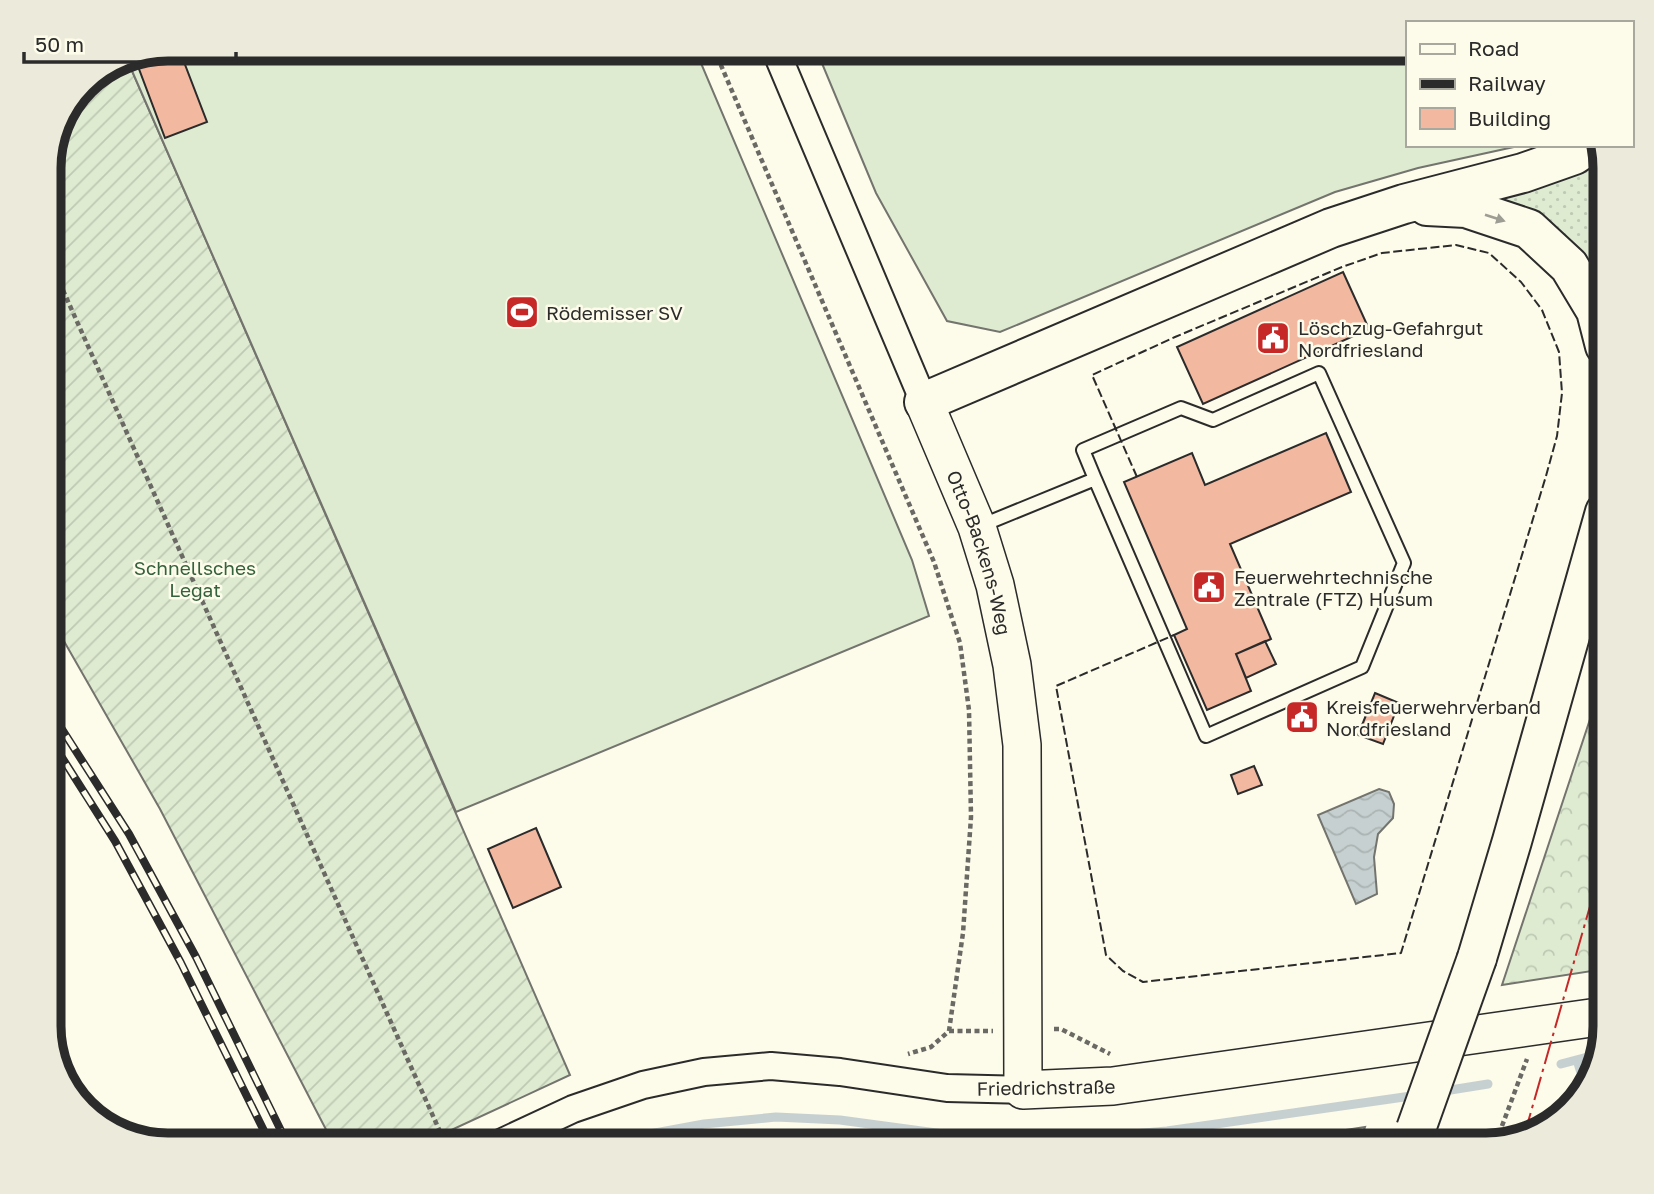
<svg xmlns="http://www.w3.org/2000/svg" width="1654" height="1194" viewBox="0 0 1654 1194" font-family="'Golos Text',sans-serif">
	<defs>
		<pattern id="grass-dots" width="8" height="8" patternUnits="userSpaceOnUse" patternTransform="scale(1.75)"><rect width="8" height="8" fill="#deebd1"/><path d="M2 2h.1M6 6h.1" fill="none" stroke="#bfcab4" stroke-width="1.8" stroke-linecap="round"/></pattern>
		<pattern id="forest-crowns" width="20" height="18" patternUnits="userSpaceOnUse" patternTransform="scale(1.75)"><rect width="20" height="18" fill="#deebd1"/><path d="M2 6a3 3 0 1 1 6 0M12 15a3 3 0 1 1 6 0" fill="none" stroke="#bfcab4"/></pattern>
		<pattern id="garden-furrows" width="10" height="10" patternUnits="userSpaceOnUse" patternTransform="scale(1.75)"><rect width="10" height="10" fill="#deebd1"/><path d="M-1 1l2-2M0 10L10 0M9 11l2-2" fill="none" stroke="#bfcab4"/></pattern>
		<pattern id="water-waves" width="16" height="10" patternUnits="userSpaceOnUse" patternTransform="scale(1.75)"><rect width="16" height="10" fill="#c7d0d0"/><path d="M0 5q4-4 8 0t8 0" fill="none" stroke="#abb3b3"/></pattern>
	</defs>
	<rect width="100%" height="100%" fill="#fdfbea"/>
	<!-- grass -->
	<path fill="url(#grass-dots)" stroke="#74746e" stroke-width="2" d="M 1602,154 L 1605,168 L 1605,296 L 1538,218 L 1490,193 Z"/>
	<!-- forest -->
	<path fill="url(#forest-crowns)" stroke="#74746e" stroke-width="2" d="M 1605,674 L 1605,969 L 1502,985 Z
		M 1365,1127 L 1359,1145 L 1250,1145 Z"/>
	<!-- garden -->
	<path fill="url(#garden-furrows)" stroke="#74746e" stroke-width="2" d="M 129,64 L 570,1075 L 419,1145 L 334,1145 L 160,809 L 49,615 L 49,160 L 61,115 L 89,79 Z"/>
	<!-- pitch -->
	<path fill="#deebd1" stroke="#74746e" stroke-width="2" d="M 168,49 L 695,49 L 912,560 L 929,616 L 456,812 L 129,64 Z
		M 816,49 L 1407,49 L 1407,145 L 1523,145 L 1418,168 L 1335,192 L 1000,332 L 947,321 L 876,193 Z"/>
	<!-- water -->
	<path fill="url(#water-waves)" stroke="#74746e" stroke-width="2" d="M 1379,789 L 1389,792 L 1394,804 L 1393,818 L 1378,834 L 1374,857 L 1377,894 L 1356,904 L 1318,815 Z"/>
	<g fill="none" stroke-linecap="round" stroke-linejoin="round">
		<!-- stream -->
		<path stroke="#c7d0d0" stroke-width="9" d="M 1577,1060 L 1585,1086
			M 1561,1064 L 1595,1055
			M 1438,1092 L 1488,1084
			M 608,1145 L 639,1136 L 704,1124 L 776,1117 L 840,1120 L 988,1140 L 1041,1142 L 1167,1131 L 1418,1095"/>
	</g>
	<!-- building -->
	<path fill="#f2b8a0" stroke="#2b2b2b" stroke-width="2" d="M 168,49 L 179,49 L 207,122 L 165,138 L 136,61 Z
		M 1343,272 L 1369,329 L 1203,404 L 1177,347 Z
		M 1326,433 L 1351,492 L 1230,544 L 1271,639 L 1236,654 L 1251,691 L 1207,710 L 1174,635 L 1187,629 L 1124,482 L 1192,453 L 1205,485 Z
		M 1265,641 L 1276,664 L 1246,678 L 1236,654 Z
		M 1375,693 L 1399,703 L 1383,744 L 1358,735 Z
		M 1254,766 L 1262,785 L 1238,794 L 1231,775 Z
		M 536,828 L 561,887 L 513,908 L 488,849 Z"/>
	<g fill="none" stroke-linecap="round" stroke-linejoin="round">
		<!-- lane casing -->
		<g stroke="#2b2b2b" stroke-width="16">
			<path id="lane" d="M 980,526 L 1095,479 L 1206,736 L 1362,667 L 1404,563 L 1319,373 L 1213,420 L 1181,408 L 1083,450 L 1095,479"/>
		</g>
		<!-- street casing -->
		<g stroke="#2b2b2b" stroke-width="30">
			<path id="street" d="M 775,49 L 924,402
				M 496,1145 L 573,1109 L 643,1085 L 704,1072 L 771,1066 L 840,1072 L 947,1088 L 1023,1090"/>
		</g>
		<!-- secondary casing -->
		<g stroke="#2b2b2b" stroke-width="40">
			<g id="secondary">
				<path id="s1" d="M 924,402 L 977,527 L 995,585 L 1012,665 L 1022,745 L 1023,1090 L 1113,1086 L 1605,1016"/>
			</g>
		</g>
		<!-- highway casing -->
		<g stroke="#2b2b2b" stroke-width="42">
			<path id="highway" d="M 1427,206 L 1466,208 L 1529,229 L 1569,266 L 1596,311 L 1605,346
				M 924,402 L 1331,228 L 1404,204 L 1523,173 L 1574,155 L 1589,145
				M 1477,958 L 1512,841 L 1605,512"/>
		</g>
		<!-- path -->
		<path stroke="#6a6964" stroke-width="4.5" stroke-dasharray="5 3.5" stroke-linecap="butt" d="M 714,49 L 934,562 L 960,643 L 969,710 L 971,817 L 963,933 L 949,1031 L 931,1047 L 908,1054
			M 49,259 L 446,1145
			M 1054,1029 L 1061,1029 L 1110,1054
			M 949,1031 L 993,1031
			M 1496,1142 L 1527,1059
			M 454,1145 L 469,1138"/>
		<!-- lane -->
		<use href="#lane" stroke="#fdfbea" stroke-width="12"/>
		<!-- street -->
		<use href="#street" stroke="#fdfbea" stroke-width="26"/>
		<!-- secondary -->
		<use href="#secondary" stroke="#fdfbea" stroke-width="37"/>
		<!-- highway -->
		<use href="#highway" stroke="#fdfbea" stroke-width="38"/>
		<!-- rail casing -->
		<g stroke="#2b2b2b" stroke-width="8">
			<path id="rail" d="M 49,709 L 129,834 L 196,957 L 288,1145
				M 49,737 L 115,841 L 181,963 L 271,1145"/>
		</g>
		<!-- rail -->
		<use href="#rail" stroke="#fdfbea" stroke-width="5" stroke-dasharray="16" stroke-linecap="butt"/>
		<!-- highway-bridge casing -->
		<g stroke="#2b2b2b" stroke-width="42" stroke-linecap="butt">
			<path id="highway-bridge" d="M 1416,1129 L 1477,958"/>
		</g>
		<!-- highway-bridge -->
		<use href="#highway-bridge" stroke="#fdfbea" stroke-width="38"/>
		<!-- fence -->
		<path stroke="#2b2b2b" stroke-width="2" stroke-dasharray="9 3.5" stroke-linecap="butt" d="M 1137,477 L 1092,375 L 1175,337 L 1342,267 L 1382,253 L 1456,245 L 1489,253 L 1521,282 L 1542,310 L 1559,352 L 1562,393 L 1557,436 L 1546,476 L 1401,953 L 1143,982 L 1123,971 L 1106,955 L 1056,686 L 1174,635"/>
		<!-- power -->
		<path stroke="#c62828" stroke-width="2" stroke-dasharray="24 5 3.5 5" stroke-linecap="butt" d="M 1524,1136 L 1605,854"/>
	</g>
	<!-- one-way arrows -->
	<defs><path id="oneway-solid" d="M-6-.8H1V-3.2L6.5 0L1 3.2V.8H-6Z" transform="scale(1.75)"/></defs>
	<use fill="#9e9d94" href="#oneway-solid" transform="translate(1495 218) rotate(18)"/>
	<!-- icons -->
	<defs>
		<g id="stadium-square" transform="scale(1.75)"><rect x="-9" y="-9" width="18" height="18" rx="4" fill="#c62828" stroke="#fdfbea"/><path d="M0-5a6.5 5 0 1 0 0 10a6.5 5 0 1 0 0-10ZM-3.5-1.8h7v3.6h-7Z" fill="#fff"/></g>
		<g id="civic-square" transform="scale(1.75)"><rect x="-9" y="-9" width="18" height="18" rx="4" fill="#c62828" stroke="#fdfbea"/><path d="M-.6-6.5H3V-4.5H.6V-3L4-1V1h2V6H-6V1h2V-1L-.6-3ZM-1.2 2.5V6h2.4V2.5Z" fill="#fff"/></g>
	</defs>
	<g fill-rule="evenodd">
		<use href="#stadium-square" x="522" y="312"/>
		<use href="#civic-square" x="1273" y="338"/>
		<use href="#civic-square" x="1209" y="587"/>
		<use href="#civic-square" x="1302" y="717"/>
	</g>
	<g text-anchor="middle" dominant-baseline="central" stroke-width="5" stroke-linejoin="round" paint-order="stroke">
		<!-- poi labels -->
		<g font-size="19" fill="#2b2b2b" stroke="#fdfbea" text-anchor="start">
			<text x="546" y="312">Rödemisser SV</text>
			<text x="1298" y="327">Löschzug-Gefahrgut<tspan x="1298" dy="22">Nordfriesland</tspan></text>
			<text x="1234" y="576">Feuerwehrtechnische<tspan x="1234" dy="22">Zentrale (FTZ) Husum</tspan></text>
			<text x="1326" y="706">Kreisfeuerwehrverband<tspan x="1326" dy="22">Nordfriesland</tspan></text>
		</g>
		<!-- street labels -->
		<g font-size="19" fill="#2b2b2b" stroke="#fdfbea">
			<text stroke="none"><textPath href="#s1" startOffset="161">Otto-Backens-Weg</textPath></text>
			<text transform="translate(1046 1087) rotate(-1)">Friedrichstraße</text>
		</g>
		<!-- park labels -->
		<g font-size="19" fill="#34623c" stroke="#fdfbea">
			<text x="195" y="567">Schnellsches<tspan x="195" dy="22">Legat</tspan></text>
		</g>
	</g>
	<!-- crop -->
	<path d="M0 0H1654V1194H0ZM168 61H1486A107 107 0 0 1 1593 168V1026A107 107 0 0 1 1486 1133H168A107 107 0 0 1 61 1026V168A107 107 0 0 1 168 61Z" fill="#eceadb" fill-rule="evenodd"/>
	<path fill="none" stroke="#2b2b2b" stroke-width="9" d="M168 61H1486A107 107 0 0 1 1593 168V1026A107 107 0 0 1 1486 1133H168A107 107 0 0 1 61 1026V168A107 107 0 0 1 168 61Z"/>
	<!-- legend -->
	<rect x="1406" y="21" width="228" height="126" fill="#fdfbea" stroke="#a9a89e" stroke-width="2"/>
	<rect x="1420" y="44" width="35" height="10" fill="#fdfbea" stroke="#a9a89e" stroke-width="2"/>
	<text x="1468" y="56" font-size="21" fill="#2b2b2b">Road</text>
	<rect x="1420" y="79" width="35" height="10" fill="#2b2b2b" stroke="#a9a89e" stroke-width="2"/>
	<text x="1468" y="91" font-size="21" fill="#2b2b2b">Railway</text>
	<rect x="1420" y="108" width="35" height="21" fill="#f2b8a0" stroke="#a9a89e" stroke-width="2"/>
	<text x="1468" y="126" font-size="21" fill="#2b2b2b">Building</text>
	<!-- scale -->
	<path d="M24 52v10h212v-10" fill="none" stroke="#2b2b2b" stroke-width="3.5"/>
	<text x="35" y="52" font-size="21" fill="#2b2b2b" stroke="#fdfbea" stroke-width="5" paint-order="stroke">50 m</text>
</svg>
